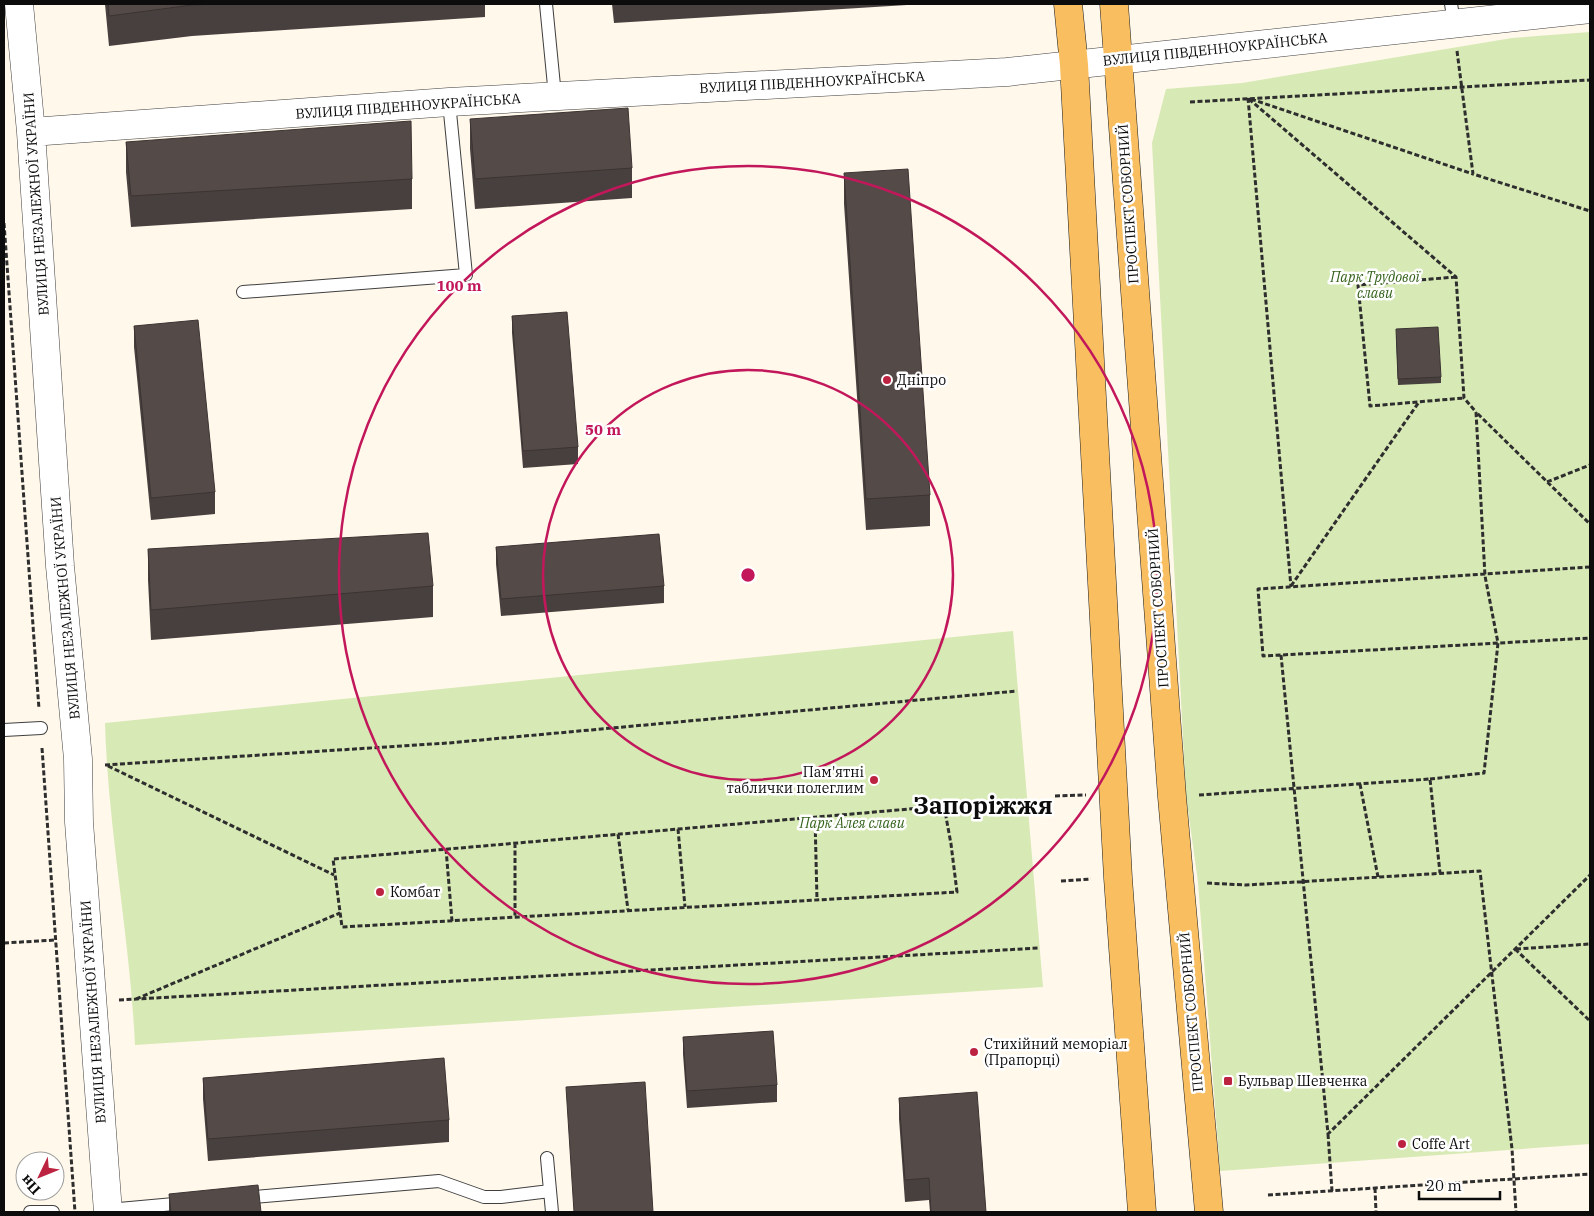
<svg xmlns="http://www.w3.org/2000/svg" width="1594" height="1216" viewBox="0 0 1594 1216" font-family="'IBM Plex Serif',serif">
	<rect width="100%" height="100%" fill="#fff8eb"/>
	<!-- green -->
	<path fill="#d7e9b5" d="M 1590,32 L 1590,1144 L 1220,1171 L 1198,882 L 1186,796 L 1152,143 L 1166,89 L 1242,83 L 1512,38 Z
		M 1013,631 L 1043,987 L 135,1045 C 130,937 108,831 105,723 Z"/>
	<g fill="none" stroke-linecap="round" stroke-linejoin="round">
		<!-- service casing -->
		<g stroke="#3f3f3f" stroke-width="14">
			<path id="service" d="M 546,4 L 555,96
				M 1451,4 L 1454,22
				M 243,292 L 466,275 L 449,102
				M 4,730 L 41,728
				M 547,1158 L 552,1212
				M 243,1198 L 439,1181 L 484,1197 L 501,1197 L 550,1191
				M 108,1210 L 185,1203
				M 30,1212 L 53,1212"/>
		</g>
		<!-- tertiary casing -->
		<g stroke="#3f3f3f" stroke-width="29">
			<path id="tertiary" d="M 19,4 L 31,132 L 60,566 L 78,759 L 79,822 L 108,1212
				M 31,132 L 449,102 L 1007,72 L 1590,9"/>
		</g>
		<!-- primary casing -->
		<g stroke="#1d1d1d" stroke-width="29">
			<path id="primary" d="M 1068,4 L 1074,65 L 1118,878 L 1142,1212
				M 1114,4 L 1172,797 L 1209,1212"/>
		</g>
		<!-- path -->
		<path stroke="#2e2e2e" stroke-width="3" stroke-dasharray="5 2.5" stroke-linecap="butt" d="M 1457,51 L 1473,174 L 1590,211
			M 1248,98 L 1291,587
			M 1249,99 L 1456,277 L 1464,398 L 1476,412
			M 1251,99 L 1473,174
			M 1190,102 L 1590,80
			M 4,223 L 39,709
			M 1456,277 L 1358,285 L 1370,406 L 1464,398
			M 1547,482 L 1590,465
			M 1590,567 L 1258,589 L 1263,656 L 1590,638
			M 1291,586 L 1419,402
			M 1281,655 L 1328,1134 L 1590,875
			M 42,748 L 75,1212
			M 105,765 L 448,743 L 1017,691
			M 108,766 L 334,875
			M 1430,779 L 1484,773 L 1498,643 L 1485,576 L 1476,412 L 1590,524
			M 1360,784 L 1378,877
			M 1199,795 L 1430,779 L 1440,873
			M 1055,796 L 1086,795
			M 944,806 L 951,844 L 957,892 L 342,927 L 333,859 Z
			M 815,817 L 817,900
			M 678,829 L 685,907
			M 618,834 L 628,910
			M 515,843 L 515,917
			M 446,849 L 452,921
			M 1061,881 L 1091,879
			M 1207,883 L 1246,885 L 1480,871 L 1512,1149 L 1516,1212
			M 4,943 L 56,940
			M 1515,949 L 1590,1021
			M 1516,949 L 1590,944
			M 136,999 L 340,913
			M 119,1000 L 1039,948
			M 1328,1134 L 1332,1191
			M 1375,1188 L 1376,1212
			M 1268,1195 L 1590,1174"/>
		<!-- service -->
		<use href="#service" stroke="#fff" stroke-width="12"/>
		<!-- tertiary -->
		<use href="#tertiary" stroke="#fff" stroke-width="28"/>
		<!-- primary -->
		<use href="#primary" stroke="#f9be60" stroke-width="28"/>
	</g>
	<!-- wall -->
	<path fill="#48403e" d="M 105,4 L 485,4 L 485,17 L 192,36 L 109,46 Z
		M 612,4 L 923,4 L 614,23 Z
		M 470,119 L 632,168 L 632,198 L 475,209 L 470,149 Z
		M 126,142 L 412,179 L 412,209 L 131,227 L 126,172 Z
		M 844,173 L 930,495 L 930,526 L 866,530 L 844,204 Z
		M 512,316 L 578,447 L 578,464 L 523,468 L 512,333 Z
		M 134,326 L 215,492 L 215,514 L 151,520 L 134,347 Z
		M 1396,335 L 1441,377 L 1441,383 L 1398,385 Z
		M 496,547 L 664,586 L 664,603 L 501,616 L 496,564 Z
		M 148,549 L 433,586 L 433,617 L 151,640 L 148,580 Z
		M 683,1037 L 777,1085 L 777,1102 L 687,1108 L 683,1054 Z
		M 203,1078 L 449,1120 L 449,1142 L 208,1161 L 203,1099 Z
		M 899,1098 L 986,1212 L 930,1212 L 929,1200 L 905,1202 L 899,1119 Z
		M 169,1194 L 261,1212 L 169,1212 Z"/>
	<!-- building -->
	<path fill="#544b48" stroke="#3b3432" d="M 108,4 L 218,4 L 192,5 L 109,16 Z
		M 628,108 L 632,168 L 475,179 L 470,119 Z
		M 411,121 L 412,179 L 131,196 L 126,142 Z
		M 908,169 L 930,495 L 866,499 L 844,173 Z
		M 567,312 L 578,447 L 523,451 L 512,316 Z
		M 198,320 L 215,492 L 151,498 L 134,326 Z
		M 1438,327 L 1441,377 L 1398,379 L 1396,329 Z
		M 428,533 L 433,586 L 151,610 L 148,549 Z
		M 659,534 L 664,586 L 501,599 L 496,547 Z
		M 773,1031 L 777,1085 L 687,1091 L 683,1037 Z
		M 444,1058 L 449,1120 L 208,1139 L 203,1078 Z
		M 645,1082 L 653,1212 L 574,1212 L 566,1087 Z
		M 977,1092 L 986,1212 L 931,1212 L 929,1178 L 905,1180 L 899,1098 Z
		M 258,1185 L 261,1212 L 171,1212 L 169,1194 Z"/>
	<!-- distance rings -->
	<g fill="none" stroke="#c2185b" stroke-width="2.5">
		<circle cx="748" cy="575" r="205"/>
		<circle cx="748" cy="575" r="409"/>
	</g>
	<!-- markers -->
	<g fill="#bc2340" stroke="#fff" stroke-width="2">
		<circle cx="887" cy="380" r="5"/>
		<circle cx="874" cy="780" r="5"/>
		<circle cx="380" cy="892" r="5"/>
		<circle cx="974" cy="1052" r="5"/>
		<rect x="1223" y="1076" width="10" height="10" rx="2.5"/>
		<circle cx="1402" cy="1144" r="5"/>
	</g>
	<g text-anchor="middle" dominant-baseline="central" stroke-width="5" stroke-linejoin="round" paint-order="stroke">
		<!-- street labels -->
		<g font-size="14" fill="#0c0c0c" stroke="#fff">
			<text transform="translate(1215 49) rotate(-6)">ВУЛИЦЯ ПІВДЕННОУКРАЇНСЬКА</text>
			<text transform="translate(812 82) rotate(-3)">ВУЛИЦЯ ПІВДЕННОУКРАЇНСЬКА</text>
			<text transform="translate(408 106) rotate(-4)">ВУЛИЦЯ ПІВДЕННОУКРАЇНСЬКА</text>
			<text transform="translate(36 204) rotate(-94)">ВУЛИЦЯ НЕЗАЛЕЖНОЇ УКРАЇНИ</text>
			<text transform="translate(1128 204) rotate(-94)">ПРОСПЕКТ СОБОРНИЙ</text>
			<text transform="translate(65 608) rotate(-95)">ВУЛИЦЯ НЕЗАЛЕЖНОЇ УКРАЇНИ</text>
			<text transform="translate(1158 608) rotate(-94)">ПРОСПЕКТ СОБОРНИЙ</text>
			<text transform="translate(93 1012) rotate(-94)">ВУЛИЦЯ НЕЗАЛЕЖНОЇ УКРАЇНИ</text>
			<text transform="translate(1191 1012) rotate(-95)">ПРОСПЕКТ СОБОРНИЙ</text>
		</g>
		<!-- park labels -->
		<g font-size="14" font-style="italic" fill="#35631c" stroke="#fff">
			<text x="1375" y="277">Парк Трудової<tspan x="1375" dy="16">слави</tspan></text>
			<text x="852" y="823">Парк Алея слави</text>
		</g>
		<!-- poi labels -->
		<g font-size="14" fill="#0c0c0c" stroke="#fff" text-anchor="start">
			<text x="897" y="380">Дніпро</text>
			<text x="864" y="772" text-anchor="end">Пам'ятні<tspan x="864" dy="16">таблички полеглим</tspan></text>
			<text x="390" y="892">Комбат</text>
			<text x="984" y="1044">Стихійний меморіал<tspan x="984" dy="16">(Прапорці)</tspan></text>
			<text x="1238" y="1081">Бульвар Шевченка</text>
			<text x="1412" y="1144">Coffe Art</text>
		</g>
		<!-- town labels -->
		<g font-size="24" font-weight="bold" fill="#0c0c0c" stroke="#fff">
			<text x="983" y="805">Запоріжжя</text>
		</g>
	</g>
	<circle cx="748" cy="575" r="8" fill="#c2185b" stroke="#fff" stroke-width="2.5"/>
	<g font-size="15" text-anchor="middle" font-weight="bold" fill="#c2185b" stroke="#fff" stroke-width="5" stroke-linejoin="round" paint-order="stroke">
		<text x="459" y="291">100 m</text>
		<text x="603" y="435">50 m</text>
	</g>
	<!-- border -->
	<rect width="1594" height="1216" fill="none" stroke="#0c0c0c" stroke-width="10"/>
	<!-- north arrow -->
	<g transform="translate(40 1176) rotate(227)"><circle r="24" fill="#ffffff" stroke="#9e9e9e"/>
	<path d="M0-4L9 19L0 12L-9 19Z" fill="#bc2340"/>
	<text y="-8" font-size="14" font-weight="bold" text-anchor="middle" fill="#0c0c0c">Пн</text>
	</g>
	<!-- scale -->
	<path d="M1419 1191v8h81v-8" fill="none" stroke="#0c0c0c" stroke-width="2.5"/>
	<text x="1426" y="1191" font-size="15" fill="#0c0c0c" stroke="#ffffff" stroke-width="4" paint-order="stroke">20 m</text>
</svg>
